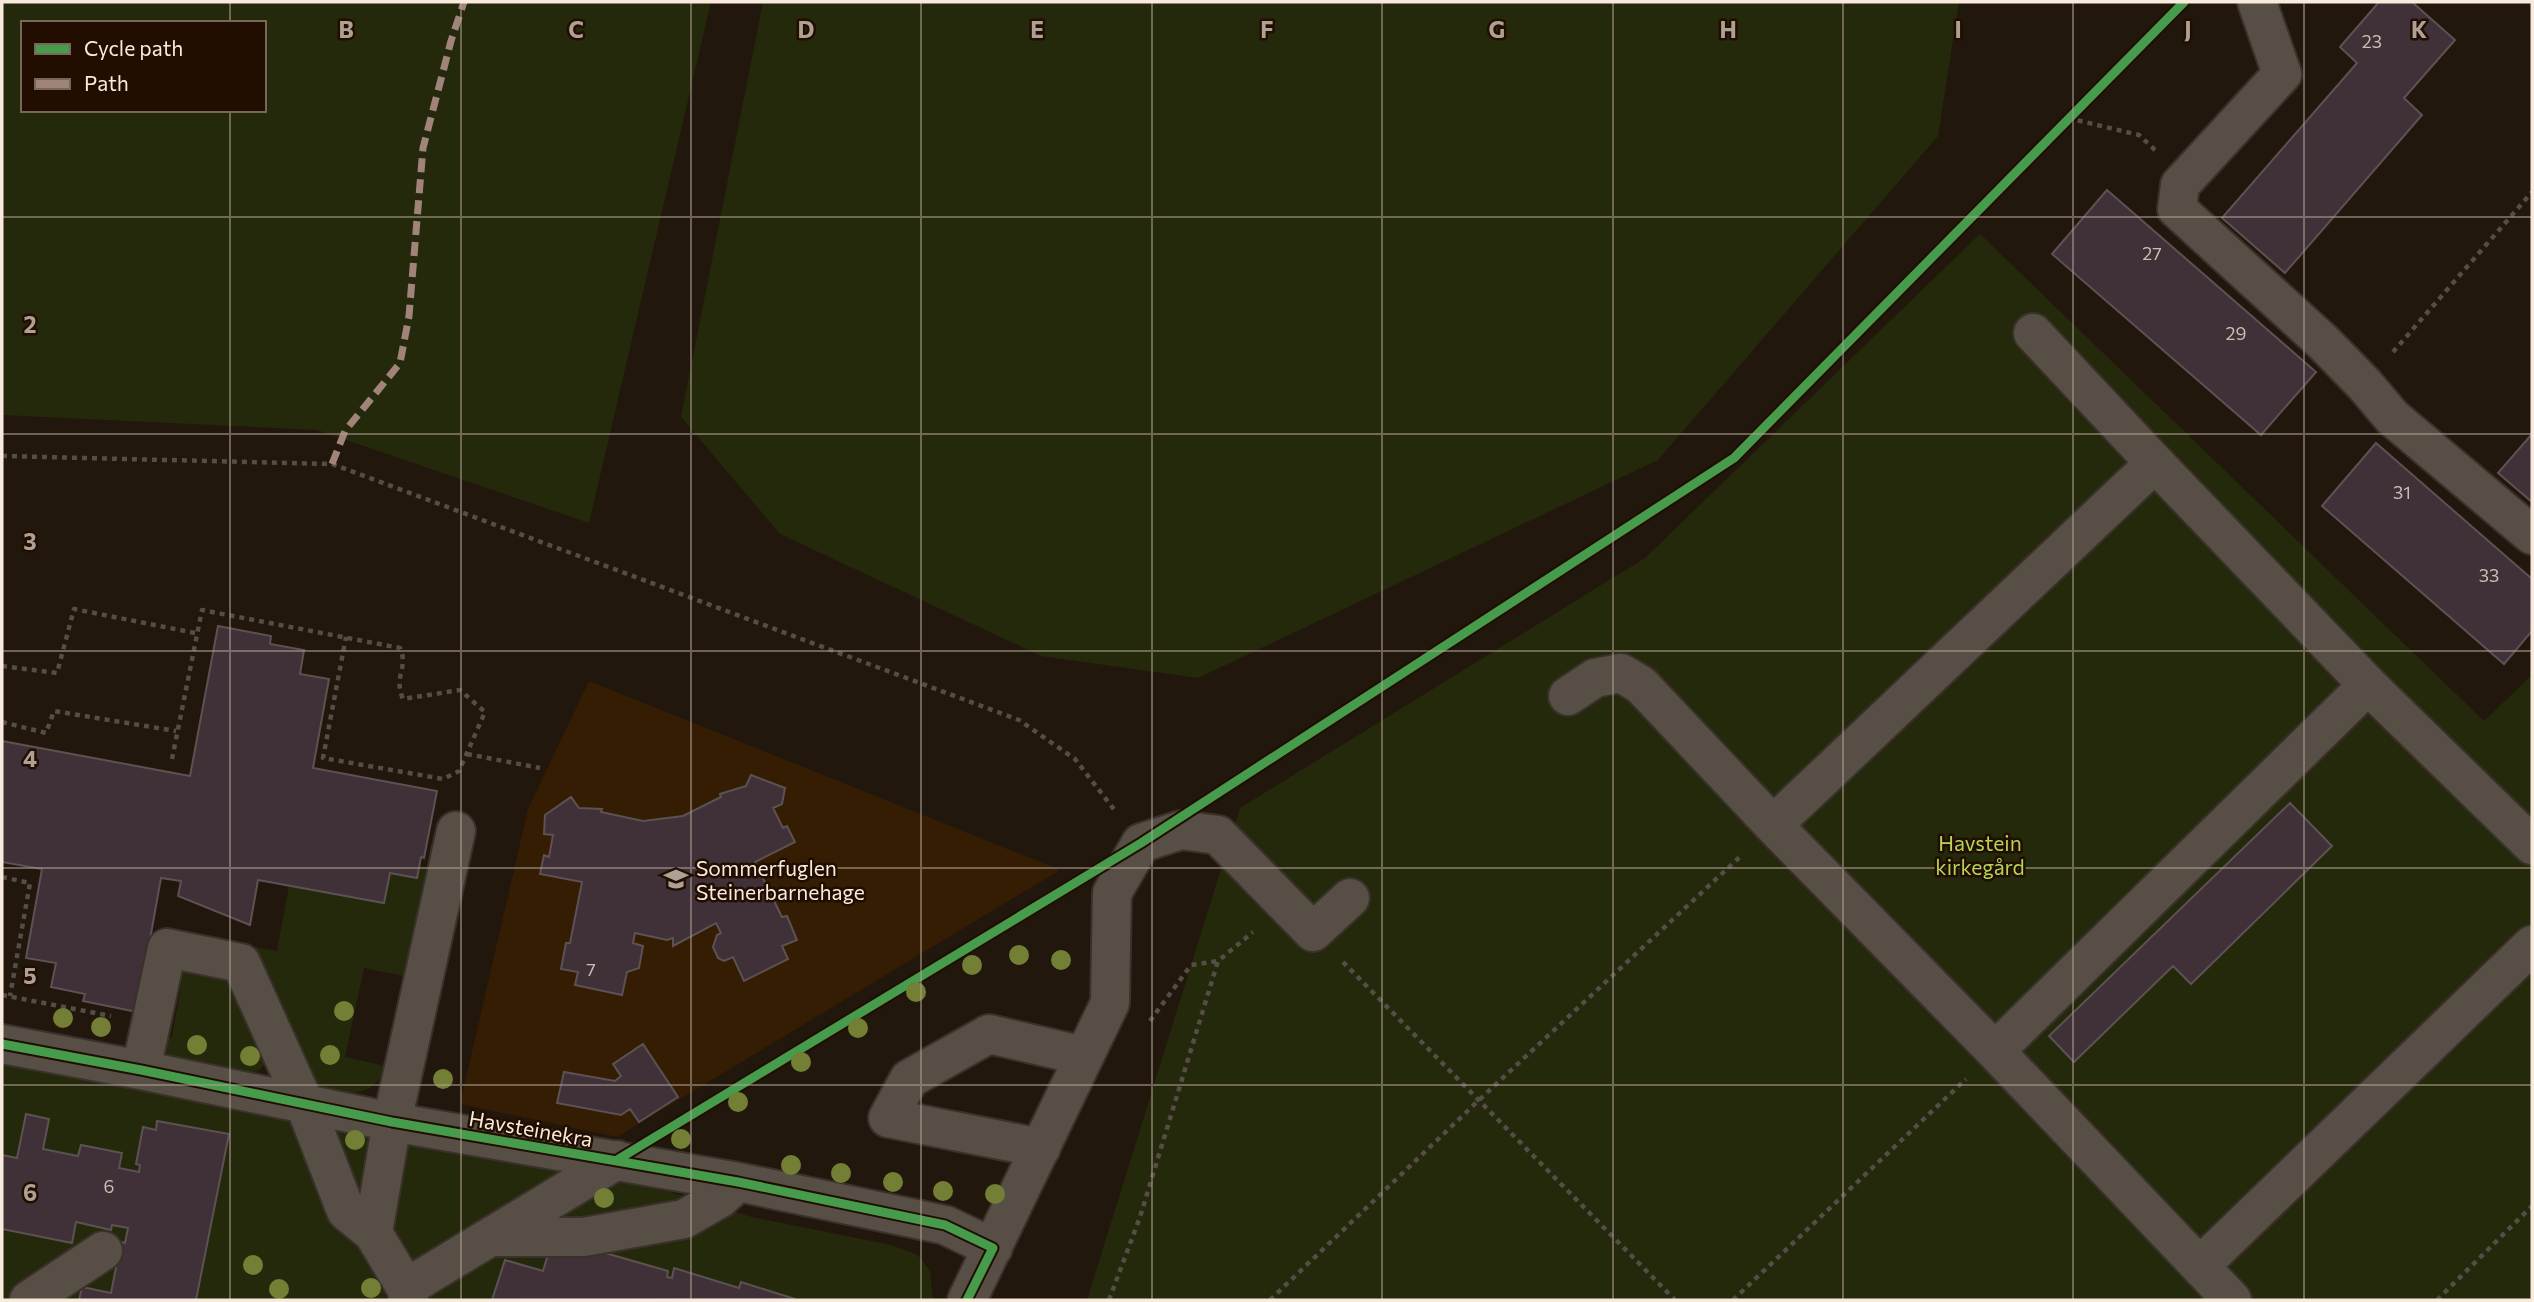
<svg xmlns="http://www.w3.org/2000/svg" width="2534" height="1302" viewBox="0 0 2534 1302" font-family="Commissioner,sans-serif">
	<rect width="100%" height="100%" fill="#22170c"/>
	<!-- built -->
	<path fill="#341d03" d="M 589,681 L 1060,870 L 617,1137 L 460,1104 L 528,809 Z"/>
	<!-- green -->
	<path fill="#24290b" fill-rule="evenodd" d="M 2,2 L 711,2 L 589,523 L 317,430 L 2,415 ZM 23,23 L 264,23 L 264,110 L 23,110 Z
		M 763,2 L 1959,2 L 1938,136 L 1658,460 L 1198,678 L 1041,656 L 780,534 L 681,417 Z
		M 1980,234 L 2484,721 L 2532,675 L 2532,1300 L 1087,1300 L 1240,808 L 1645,558 Z
		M 419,866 L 430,869 L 409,977 L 364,968 L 345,1057 L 386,1066 C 377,1090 360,1096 336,1091 C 328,1090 322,1088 315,1083 C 310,1079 306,1071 302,1065 L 253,947 L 277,951 L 289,886 L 384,903 L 390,873 L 417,878 Z
		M 179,969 L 227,977 L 266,1061 C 261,1071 256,1073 245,1074 L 174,1059 C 164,1054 162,1047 163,1036 L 172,1037 L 182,980 L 173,978 Z
		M 2,1060 L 666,1191 L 752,1217 L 891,1245 L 918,1255 L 930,1271 L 933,1300 L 2,1300 Z"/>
	<!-- building -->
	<path fill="#403038" stroke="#5c5253" stroke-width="2" d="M 2379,2 L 2412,2 L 2455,40 L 2404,98 L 2422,115 L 2285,273 L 2222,218 L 2357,63 L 2340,47 Z
		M 2107,190 L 2316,372 L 2261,435 L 2052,254 Z
		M 2532,434 L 2532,502 L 2498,473 Z
		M 2376,443 L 2532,579 L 2532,631 L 2504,664 L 2322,506 Z
		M 218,626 L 271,636 L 270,644 L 304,650 L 300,674 L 329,679 L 313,768 L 437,791 L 424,858 L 421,857 L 417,878 L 390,873 L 384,903 L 258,880 L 250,925 L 178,896 L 181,881 L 161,878 L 137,1012 L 83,1001 L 85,994 L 51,987 L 56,963 L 26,958 L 42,869 L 2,862 L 2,741 L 190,776 Z
		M 751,775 L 785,788 L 782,804 L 773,808 L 783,828 L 787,826 L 795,842 L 755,862 L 782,917 L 787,916 L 797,940 L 782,946 L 788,959 L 744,981 L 733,957 L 724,961 L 718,958 L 713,947 L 717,935 L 721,933 L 716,923 L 673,946 L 673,938 L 667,940 L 635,933 L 633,943 L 643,946 L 639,968 L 627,972 L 622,995 L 575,985 L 578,972 L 561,969 L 566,943 L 570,943 L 582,882 L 540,874 L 544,855 L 549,857 L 553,835 L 544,834 L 545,815 L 571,797 L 579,808 L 602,809 L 601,812 L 643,821 L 683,816 L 721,797 L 720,794 L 746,786 Z
		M 2290,803 L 2332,846 L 2191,984 L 2173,966 L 2074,1062 L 2049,1036 Z
		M 643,1044 L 678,1097 L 639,1122 L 630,1109 L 621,1115 L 557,1103 L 564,1072 L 615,1081 L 621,1076 L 613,1064 Z
		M 26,1114 L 49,1119 L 43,1149 L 78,1156 L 81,1145 L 122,1153 L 119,1168 L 139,1172 L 140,1165 L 136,1164 L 143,1127 L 156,1130 L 157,1121 L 229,1134 L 196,1300 L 79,1300 L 82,1287 L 111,1293 L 121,1242 L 125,1243 L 128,1228 L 112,1225 L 111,1230 L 76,1222 L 72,1243 L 2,1229 L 2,1155 L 17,1158 Z
		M 553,1238 L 668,1271 L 667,1277 L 672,1278 L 674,1268 L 739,1288 L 741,1282 L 795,1299 L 492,1300 L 505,1260 L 543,1271 Z"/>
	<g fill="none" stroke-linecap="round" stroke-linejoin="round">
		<!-- minor casing -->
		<g stroke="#3a312b" stroke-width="42">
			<path id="minor" d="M 2257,2 L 2282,74 L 2180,185 L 2177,209 L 2323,342 L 2365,385 L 2392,417 L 2532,535
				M 2033,333 L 2155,463
				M 1568,696 L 1595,678 L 1621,673 L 1641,685 L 1773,825 L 1995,1051 L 2232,1300
				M 1773,825 L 2155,463 L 2368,685 L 2532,845
				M 2,1044 L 141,1070 L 392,1122 L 738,1182 L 945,1225 L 993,1248
				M 1995,1051 L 2368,685
				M 141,1070 L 167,948 L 241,963 L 305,1105 L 346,1211 L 373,1233 L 406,1288
				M 1041,1148 L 888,1118 L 909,1079 L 989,1034 L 1084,1056
				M 373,1233 L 392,1122 L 456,831
				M 491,1237 L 584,1237 L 684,1219 L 719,1199 L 738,1182
				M 2200,1266 L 2532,945
				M 29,1300 L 103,1251
				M 409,1300 L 406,1288 L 617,1160
				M 967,1300 L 1110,1003 L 1112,893 L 1141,843 L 1181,830 L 1218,835 L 1313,932 L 1350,898"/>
		</g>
		<!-- path -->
		<path stroke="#554d46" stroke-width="4.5" stroke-dasharray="5 5" stroke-linecap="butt" d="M 2068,118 L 2139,135 L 2155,150
			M 2393,352 L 2532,192
			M 2,456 L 332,464 L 1019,720 L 1075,759 L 1116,812
			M 2,666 L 57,673 L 74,609 L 195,633
			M 2,722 L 46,733 L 54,711 L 176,731
			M 467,754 L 540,768
			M 172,759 L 202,610 L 400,648 C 409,668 393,676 403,699 L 460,690 L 485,712 L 459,771 L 443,779 L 323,758 L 346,637
			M 2,877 L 30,883 L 10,996
			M 1343,962 L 1675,1300
			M 2,995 L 111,1016
			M 1150,1021 L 1191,965 L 1218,961
			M 1109,1300 L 1140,1217 L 1218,961 L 1253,932
			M 1270,1300 L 1478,1101 L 1743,854
			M 1733,1300 L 1966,1079
			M 2437,1300 L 2532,1206"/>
		<!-- minor -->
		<use href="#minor" stroke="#574e46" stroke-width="38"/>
		<!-- quiet -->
		<path stroke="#a18479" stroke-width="7" stroke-dasharray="14 7" stroke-linecap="butt" d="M 332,464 L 345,431 L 400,363 L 409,316 L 423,148 L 451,41 L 464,2"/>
		<!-- cycleway casing -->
		<g stroke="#210e00" stroke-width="13">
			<path id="cycleway" d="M 2,1044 L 141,1070 L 392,1122 L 738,1182 L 945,1225 L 993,1248 L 967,1300
				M 617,1160 L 1141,843 L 1734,458 L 2184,2"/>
		</g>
		<!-- cycleway -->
		<use href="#cycleway" stroke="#469c4c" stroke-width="9"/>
	</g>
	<!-- trees -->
	<g fill="#737f34">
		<circle cx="1019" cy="955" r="10"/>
		<circle cx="1061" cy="960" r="10"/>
		<circle cx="972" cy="965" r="10"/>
		<circle cx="916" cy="992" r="10"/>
		<circle cx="344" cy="1011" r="10"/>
		<circle cx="63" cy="1018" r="10"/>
		<circle cx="101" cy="1027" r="10"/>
		<circle cx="858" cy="1028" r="10"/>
		<circle cx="197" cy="1045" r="10"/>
		<circle cx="330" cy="1055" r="10"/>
		<circle cx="250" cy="1056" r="10"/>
		<circle cx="801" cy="1062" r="10"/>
		<circle cx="443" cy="1079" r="10"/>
		<circle cx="738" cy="1102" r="10"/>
		<circle cx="681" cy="1139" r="10"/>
		<circle cx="355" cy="1140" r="10"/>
		<circle cx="791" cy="1165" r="10"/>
		<circle cx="841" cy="1173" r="10"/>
		<circle cx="893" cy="1182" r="10"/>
		<circle cx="943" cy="1191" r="10"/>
		<circle cx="995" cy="1194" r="10"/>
		<circle cx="604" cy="1198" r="10"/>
		<circle cx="253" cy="1265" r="10"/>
		<circle cx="371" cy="1288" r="10"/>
		<circle cx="279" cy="1289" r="10"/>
	</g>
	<!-- grid -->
	<path fill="none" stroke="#aea094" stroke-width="2" stroke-opacity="0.55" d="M 230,2 L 230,23M 461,2 L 461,1300M 691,2 L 691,1300M 921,2 L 921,1300M 1152,2 L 1152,1300M 1382,2 L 1382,1300M 1613,2 L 1613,1300M 1843,2 L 1843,1300M 2073,2 L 2073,1300M 2304,2 L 2304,1300M 230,110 L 230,1300M 2,217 L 2532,217M 2,434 L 2532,434M 2,651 L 2532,651M 2,868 L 2532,868M 2,1085 L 2532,1085"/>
	<!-- icons -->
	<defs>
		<g id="school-bare" transform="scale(1.89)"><path d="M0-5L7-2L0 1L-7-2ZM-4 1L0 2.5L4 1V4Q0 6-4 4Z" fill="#aea094" stroke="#210e00" stroke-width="2.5" paint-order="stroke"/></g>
	</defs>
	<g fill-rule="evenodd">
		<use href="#school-bare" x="676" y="879"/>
	</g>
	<g text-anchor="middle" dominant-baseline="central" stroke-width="5" stroke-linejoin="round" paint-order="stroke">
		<!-- number labels -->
		<g font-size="18" fill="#cbbcb4">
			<text x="2372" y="41">23</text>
			<text x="2152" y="253">27</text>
			<text x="2236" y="333">29</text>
			<text x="2402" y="492">31</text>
			<text x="2489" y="575">33</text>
			<text x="591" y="969">7</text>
			<text x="109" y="1186">6</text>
		</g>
		<!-- park labels -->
		<g font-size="21" fill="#b6d455" stroke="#210e00">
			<text x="1980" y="842">Havstein<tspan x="1980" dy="24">kirkegård</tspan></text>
		</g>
		<!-- poi labels -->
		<g font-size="21" fill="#f9eade" stroke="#210e00" text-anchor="start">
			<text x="696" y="867">Sommerfuglen<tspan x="696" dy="24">Steinerbarnehage</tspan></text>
		</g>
		<!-- street labels -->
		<g font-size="21" fill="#f9eade" stroke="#210e00">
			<text transform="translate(531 1128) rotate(10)">Havsteinekra</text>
		</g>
	</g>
	<g font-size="23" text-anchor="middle" font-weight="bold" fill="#aea094" stroke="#210e00" stroke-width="5" stroke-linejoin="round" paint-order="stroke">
		<text x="346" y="38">B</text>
		<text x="576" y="38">C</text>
		<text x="806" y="38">D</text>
		<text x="1037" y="38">E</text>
		<text x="1267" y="38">F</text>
		<text x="1497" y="38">G</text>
		<text x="1728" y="38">H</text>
		<text x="1958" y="38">I</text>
		<text x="2188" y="38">J</text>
		<text x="2419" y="38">K</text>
		<text x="30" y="333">2</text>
		<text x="30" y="550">3</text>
		<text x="30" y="767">4</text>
		<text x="30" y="984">5</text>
		<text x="30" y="1201">6</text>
	</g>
	<!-- border -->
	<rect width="2534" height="1302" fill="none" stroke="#f9eade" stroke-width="7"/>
	<!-- legend -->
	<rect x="21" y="21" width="245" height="91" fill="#210e00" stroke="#776659" stroke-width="2"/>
	<rect x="35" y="44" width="35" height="10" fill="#469c4c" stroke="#776659" stroke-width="2"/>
	<text x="84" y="56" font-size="21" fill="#f9eade">Cycle path</text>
	<rect x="35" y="79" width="35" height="10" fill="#a18479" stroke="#776659" stroke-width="2"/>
	<text x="84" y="91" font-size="21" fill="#f9eade">Path</text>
</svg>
